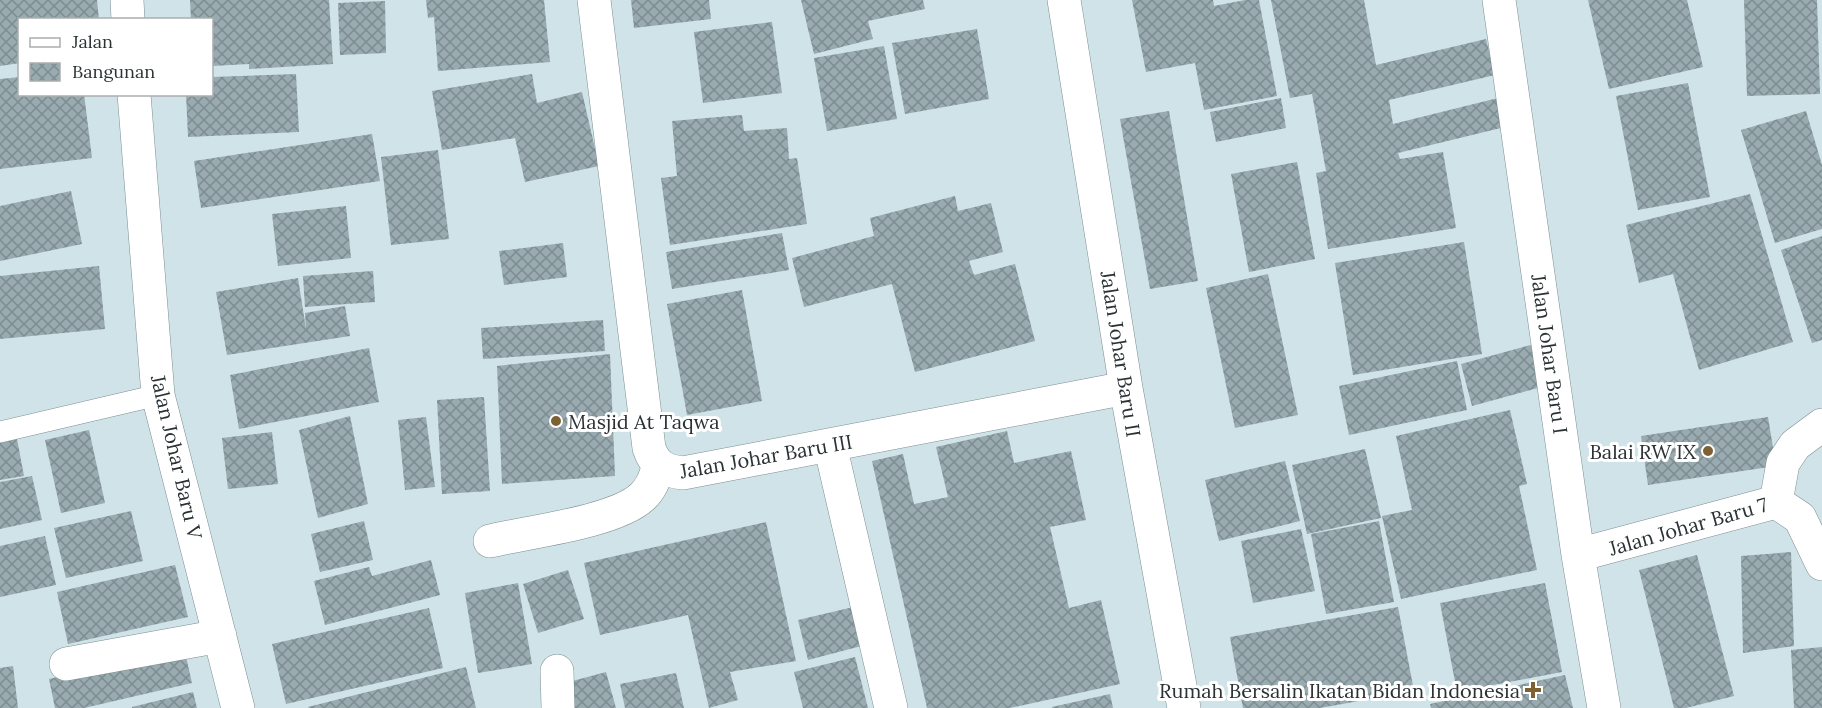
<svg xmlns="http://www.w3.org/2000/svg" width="1822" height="708" viewBox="0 0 1822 708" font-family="Lora,serif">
	<defs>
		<pattern id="building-cross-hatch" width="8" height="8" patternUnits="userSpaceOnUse" patternTransform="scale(1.5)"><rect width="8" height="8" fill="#99abb0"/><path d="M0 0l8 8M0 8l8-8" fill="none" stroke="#7d8c90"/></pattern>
	</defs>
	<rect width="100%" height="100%" fill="#d0e3e8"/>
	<!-- building -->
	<path fill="url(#building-cross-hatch)" d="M 0,0 L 97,0 L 99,20 L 20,20 L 20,63 L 0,66 Z
		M 190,0 L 329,0 L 333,64 L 249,69 L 249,64 L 212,66 L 212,20 L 191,20 Z
		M 426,0 L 544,0 L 550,62 L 438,71 L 434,17 L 428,18 Z
		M 631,0 L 709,0 L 711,19 L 634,28 Z
		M 801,0 L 923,0 L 925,9 L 868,21 L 873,39 L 814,54 Z
		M 1132,0 L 1213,0 L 1214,6 L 1245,0 L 1259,0 L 1277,96 L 1204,110 L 1195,63 L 1146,72 Z
		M 1271,0 L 1364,0 L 1376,65 L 1486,39 L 1495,75 L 1389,100 L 1393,124 L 1498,98 L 1505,127 L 1398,153 L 1400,159 L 1443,152 L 1456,228 L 1328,249 L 1316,173 L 1326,171 L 1312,94 L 1290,98 Z
		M 1588,0 L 1687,0 L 1703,67 L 1609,89 Z
		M 1744,0 L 1817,0 L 1820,94 L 1747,96 Z
		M 385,1 L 386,53 L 340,55 L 338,3 Z
		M 772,22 L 782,93 L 703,103 L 694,32 Z
		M 977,29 L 989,99 L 905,114 L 892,43 Z
		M 884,46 L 897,119 L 827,131 L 814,58 Z
		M 296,74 L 299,132 L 188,137 L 186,94 L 212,94 L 212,77 Z
		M 532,74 L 537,103 L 582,92 L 599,166 L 525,182 L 515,138 L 442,150 L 432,91 Z
		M 20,77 L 20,94 L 84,94 L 92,158 L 0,169 L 0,79 Z
		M 1688,83 L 1710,197 L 1638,210 L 1616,96 Z
		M 1281,98 L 1286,128 L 1216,142 L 1210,112 Z
		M 1169,111 L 1198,281 L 1150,289 L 1120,119 Z
		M 1806,111 L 1822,165 L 1822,229 L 1775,243 L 1741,130 Z
		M 742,115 L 744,131 L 787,128 L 789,159 L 797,158 L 807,224 L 670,245 L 661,178 L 677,176 L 672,121 Z
		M 372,134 L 380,181 L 201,208 L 194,161 Z
		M 438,150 L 449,239 L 391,245 L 381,157 Z
		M 1297,162 L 1315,259 L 1249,272 L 1231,174 Z
		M 71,191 L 82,244 L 0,261 L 0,206 Z
		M 1750,194 L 1793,342 L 1699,370 L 1673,274 L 1639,283 L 1626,225 Z
		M 955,196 L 958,211 L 991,203 L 1003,252 L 969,261 L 974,275 L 1015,264 L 1035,341 L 915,372 L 892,284 L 804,307 L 792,258 L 874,236 L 870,218 Z
		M 346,206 L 351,258 L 278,266 L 272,214 Z
		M 782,233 L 789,270 L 672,289 L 666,252 Z
		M 1822,236 L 1822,340 L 1812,343 L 1781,250 Z
		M 1464,242 L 1482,354 L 1353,375 L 1335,263 Z
		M 563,243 L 567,277 L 504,285 L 499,251 Z
		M 99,266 L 105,329 L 0,339 L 0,276 Z
		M 373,271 L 375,302 L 305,307 L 303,276 Z
		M 1268,274 L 1298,415 L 1235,428 L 1206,288 Z
		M 298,278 L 306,329 L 305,313 L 345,306 L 350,336 L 227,355 L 216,292 Z
		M 742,290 L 762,401 L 687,415 L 667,304 Z
		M 603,320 L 605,351 L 483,359 L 481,328 Z
		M 1538,343 L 1549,385 L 1472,406 L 1461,364 Z
		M 369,348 L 379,402 L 239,429 L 230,375 Z
		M 610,354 L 615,476 L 502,484 L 497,366 Z
		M 1457,361 L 1467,410 L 1349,435 L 1339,386 Z
		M 484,397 L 490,491 L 442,494 L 437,400 Z
		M 1510,410 L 1527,484 L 1519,486 L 1537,570 L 1401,599 L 1382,516 L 1412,510 L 1396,436 Z
		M 350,416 L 368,504 L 318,518 L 299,430 Z
		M 426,417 L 435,487 L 405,490 L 398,420 Z
		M 1768,417 L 1776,466 L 1648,485 L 1641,436 Z
		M 89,430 L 105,503 L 61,513 L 45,440 Z
		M 1007,431 L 1014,463 L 1071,451 L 1086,520 L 1050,527 L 1069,608 L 1101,600 L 1120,684 L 1010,708 L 927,708 L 872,461 L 903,454 L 914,504 L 948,497 L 936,447 Z
		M 272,432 L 278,484 L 228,489 L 222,438 Z
		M 17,439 L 24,476 L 0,480 L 0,442 Z
		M 1365,449 L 1381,518 L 1307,534 L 1292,465 Z
		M 1285,461 L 1300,521 L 1219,541 L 1205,480 Z
		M 32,476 L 42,520 L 0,529 L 0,482 Z
		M 131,511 L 143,561 L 66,578 L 54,528 Z
		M 364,521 L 373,560 L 320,572 L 311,534 Z
		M 1379,521 L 1394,602 L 1326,614 L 1311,534 Z
		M 766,522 L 796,661 L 730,672 L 738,700 L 709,708 L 688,615 L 600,635 L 584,563 Z
		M 1301,529 L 1315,591 L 1253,603 L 1241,541 Z
		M 45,536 L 56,585 L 0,597 L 0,546 Z
		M 1791,552 L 1794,646 L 1743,653 L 1741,556 Z
		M 1697,555 L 1734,696 L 1686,708 L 1674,708 L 1639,570 Z
		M 431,560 L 440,595 L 325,625 L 314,581 L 369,567 L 372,576 Z
		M 175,565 L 188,617 L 68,644 L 57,592 Z
		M 568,570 L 584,619 L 538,633 L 523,584 Z
		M 518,583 L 532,664 L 478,673 L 465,593 Z
		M 1545,583 L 1562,672 L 1457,692 L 1440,603 Z
		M 862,605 L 869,644 L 808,660 L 798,620 Z
		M 1398,607 L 1414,691 L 1320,708 L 1243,708 L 1230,637 Z
		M 429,608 L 443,668 L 286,704 L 272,644 Z
		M 1822,647 L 1822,708 L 1794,708 L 1791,650 Z
		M 184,648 L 192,683 L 84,708 L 55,708 L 49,679 Z
		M 855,657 L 868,708 L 803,708 L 794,672 Z
		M 13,666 L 18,708 L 0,708 L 0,668 Z
		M 466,667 L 476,708 L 309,708 L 308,707 Z
		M 606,672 L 616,708 L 571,708 L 565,683 Z
		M 676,673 L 684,708 L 625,708 L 620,684 Z
		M 1565,675 L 1573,708 L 1431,708 L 1430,704 Z
		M 193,692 L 197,708 L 132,708 L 132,707 Z
		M 1110,694 L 1113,708 L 1052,708 L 1052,707 Z"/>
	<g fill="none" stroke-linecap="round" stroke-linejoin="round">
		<!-- service casing -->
		<g stroke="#7d8e93" stroke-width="22">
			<path id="service" d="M 0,432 L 158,395"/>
		</g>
		<!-- minor casing -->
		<g stroke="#7d8e93" stroke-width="34">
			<path id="minor" d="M 127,0 L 128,20
				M 594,0 L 649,448 C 655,466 665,471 683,473 L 1126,388
				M 1064,0 L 1126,388 L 1184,708
				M 1499,0 L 1578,555 L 1604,708
				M 134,94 L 158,395 L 238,708
				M 830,445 L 891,708
				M 1776,502 L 1783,463 L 1795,445 L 1822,425
				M 1776,502 L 1800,518 L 1822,564
				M 490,541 C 528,532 615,522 642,497 C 652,488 655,477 659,465
				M 1578,555 L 1776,502
				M 66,664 L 220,636
				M 557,671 L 558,708"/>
		</g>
		<!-- service -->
		<use href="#service" stroke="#fff" stroke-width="21"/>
		<!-- minor -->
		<use href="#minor" stroke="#fff" stroke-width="33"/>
	</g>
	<!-- markers -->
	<g fill="#7d6133" stroke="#fff" stroke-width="2">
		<circle cx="556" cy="421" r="6"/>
		<circle cx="1708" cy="451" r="6"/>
		<path d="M1530 681h6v6h6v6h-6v6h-6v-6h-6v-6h6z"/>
	</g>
	<g text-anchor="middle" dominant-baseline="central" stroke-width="6" stroke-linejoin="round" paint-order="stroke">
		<!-- street labels -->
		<g font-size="20" fill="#2a3234" stroke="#fff">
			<text transform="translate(1121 354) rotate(81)">Jalan Johar Baru II</text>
			<text transform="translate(1550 354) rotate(82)">Jalan Johar Baru I</text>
			<text transform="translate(766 456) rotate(-10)">Jalan Johar Baru III</text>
			<text transform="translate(177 457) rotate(77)">Jalan Johar Baru V</text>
			<text transform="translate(1688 526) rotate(-16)">Jalan Johar Baru 7</text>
		</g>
		<!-- poi labels -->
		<g font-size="20" fill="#2a3234" stroke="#fff" text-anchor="end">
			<text x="568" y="421" text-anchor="start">Masjid At Taqwa</text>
			<text x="1696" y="451">Balai RW IX</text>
			<text x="1520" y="690">Rumah Bersalin Ikatan Bidan Indonesia</text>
		</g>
	</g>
	<!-- legend -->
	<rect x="18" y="18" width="195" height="78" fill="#ffffff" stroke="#aaadae" stroke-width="1.5"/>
	<rect x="30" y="38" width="30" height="9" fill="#ffffff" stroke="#aaadae" stroke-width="1.5"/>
	<text x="72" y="48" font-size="18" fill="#2a3234">Jalan</text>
	<rect x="30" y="63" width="30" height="18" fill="url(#building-cross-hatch)" stroke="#aaadae" stroke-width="1.5"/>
	<text x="72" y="78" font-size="18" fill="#2a3234">Bangunan</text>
</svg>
